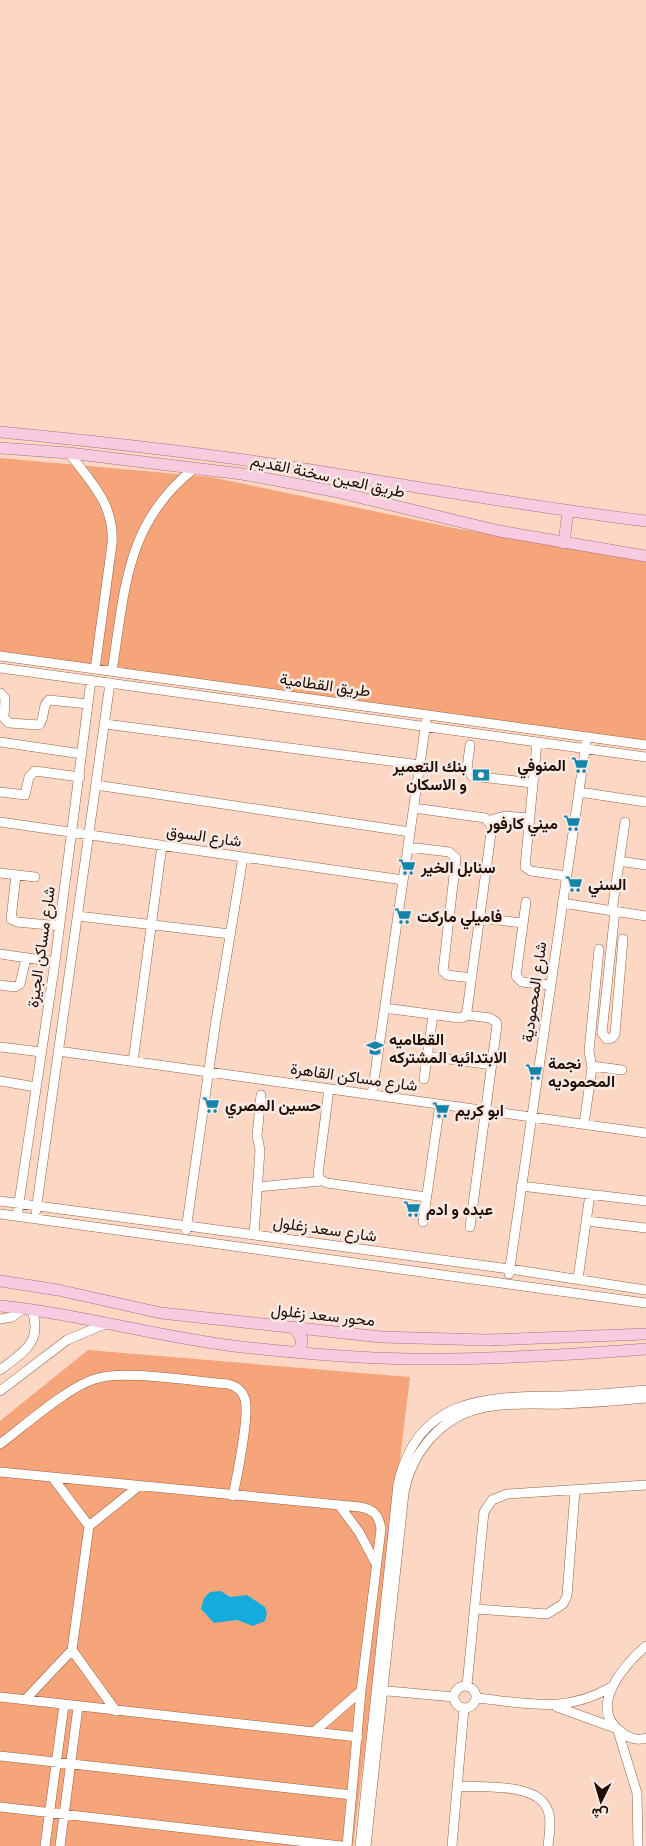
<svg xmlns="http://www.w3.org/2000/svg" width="646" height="1846" viewBox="0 0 646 1846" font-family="Cabin,Vazirmatn,sans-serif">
	<rect width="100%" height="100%" fill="#fcd7c4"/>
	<!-- green -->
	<path fill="#f6a57a" d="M 0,458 L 211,477 L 459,529 L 646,557 L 646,744 L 0,651 Z
		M 88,1350 L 410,1377 L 353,1846 L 0,1846 L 0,1421 Z"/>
	<!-- water -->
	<path fill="#14abde" d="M 221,1591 L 230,1597 L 247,1595 L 265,1607 L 267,1613 L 265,1621 L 253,1626 L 237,1620 L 214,1623 L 201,1609 L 204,1598 L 210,1592 Z"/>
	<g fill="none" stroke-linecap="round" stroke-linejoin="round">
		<!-- minor casing -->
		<g stroke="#976245" stroke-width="10">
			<path id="minor" d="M 69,453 C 91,482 115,505 112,544 L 95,669
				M 0,656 L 646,745
				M 0,668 L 646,757
				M 112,671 C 125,591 125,522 195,468
				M 0,693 L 5,698 L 4,718 L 9,723 L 39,725 C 46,718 41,706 49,700 L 88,704
				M 105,724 L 420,765
				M 0,742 L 82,754
				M 537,742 L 525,867 L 531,871 L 566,876
				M 470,745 L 467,768 L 472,776 L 533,783
				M 96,785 L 410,832
				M 0,792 L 25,795 L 29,777 L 35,771 L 80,777
				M 579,792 L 646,802
				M 490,820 L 505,816 L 529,818
				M 0,822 L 403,880
				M 408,847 L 449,852 L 456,858 L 443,971 L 447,975 L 472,978
				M 619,861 L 646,865
				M 0,873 L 35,877
				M 16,875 L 11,919 L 17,922 L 60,926
				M 526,902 L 516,976 L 522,982 L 550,985
				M 562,903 L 646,916
				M 612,911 L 625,822
				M 615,911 L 602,1033 L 607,1039 L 612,1038 L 615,1034 L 623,939
				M 78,916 L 230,934
				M 480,918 L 523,923
				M 0,954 L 55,962
				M 0,985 L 15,987 L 20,984 L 26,958
				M 385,1008 L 459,1018 L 464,1017 L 467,1011 L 492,826 L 485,818 L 414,808
				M 466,1015 L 490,1018 L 496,1022 L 497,1025 L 470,1227
				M 0,1047 L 41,1052
				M 58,1051 L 646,1133
				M 427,1056 L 492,1065
				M 133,1062 L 162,845
				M 592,1066 L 622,1070
				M 424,1079 L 433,1015
				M 0,1081 L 36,1087
				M 329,1089 L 318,1174 L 319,1179 L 327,1183 L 426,1197
				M 372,1095 L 426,722
				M 584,1124 L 592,1068 L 589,1051 L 599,949
				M 521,1186 L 646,1201
				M 257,1187 L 321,1181
				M 0,1201 L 510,1269 L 646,1290
				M 36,1211 L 110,683
				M 0,1214 L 646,1303
				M 17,1216 L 55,962 L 91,680
				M 587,1221 L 646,1228
				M 423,1222 L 440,1104
				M 186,1230 L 215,1027 L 243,857
				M 254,1235 L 260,1150 L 257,1136 L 261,1095
				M 509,1274 L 586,743
				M 578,1279 L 590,1194
				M 0,1319 L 12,1317 L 23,1309
				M 0,1370 C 23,1352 43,1343 32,1310
				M 0,1391 L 67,1340 L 105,1324
				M 0,1444 C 24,1426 68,1387 95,1379 C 123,1369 196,1382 228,1384 C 236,1386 242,1390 245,1399 C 250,1416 237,1476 233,1496
				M 0,1472 L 360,1507 C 373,1509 379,1515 381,1529 L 361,1691 L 347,1846
				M 53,1478 L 89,1526
				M 339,1505 L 359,1532 L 375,1562
				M 476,1609 L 547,1614 L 563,1604 L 567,1596 L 575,1491
				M 646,1646 C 624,1665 587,1707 621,1732 C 629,1738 636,1741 646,1738
				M 72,1650 L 116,1711
				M 467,1685 L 484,1512 L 492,1500 L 507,1494 L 646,1485
				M454 1697a11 11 0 1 1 22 0a11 11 0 1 1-22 0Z
				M 377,1690 L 454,1697
				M 0,1697 L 358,1737
				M 477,1698 C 526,1703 566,1714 611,1687
				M 25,1700 L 72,1650 L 89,1526 L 139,1486
				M 557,1707 L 615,1728
				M 618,1731 L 637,1793 L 638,1846
				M 314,1732 L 361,1691
				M 0,1756 L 352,1795
				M 458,1786 C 483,1788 539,1782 548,1811 C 552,1821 549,1835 548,1846
				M 0,1807 L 341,1846
				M 45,1846 L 64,1705
				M 60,1846 L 78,1707
				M 360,1846 L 398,1484 C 418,1395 489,1397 562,1396 C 590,1395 618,1393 646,1390
				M 366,1846 L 404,1493 C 412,1451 442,1415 486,1407 C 511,1402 537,1405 562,1404 C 590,1403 618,1401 646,1398
				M 452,1846 L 464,1708"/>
		</g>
		<!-- major casing -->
		<g stroke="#a97386" stroke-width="12">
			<path id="major" d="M 0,432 C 93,441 186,451 279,465 C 401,484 523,506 646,521
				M 0,448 L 69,453 L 242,474 L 333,491 L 499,531 L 646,556
				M 564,543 L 568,511
				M 0,1281 L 58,1290 L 161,1313 L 381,1337 L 487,1340 L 646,1334
				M 0,1306 C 81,1314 161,1338 242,1347 C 297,1353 353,1358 408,1359 C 487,1360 567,1355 646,1349
				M 294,1328 L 302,1339 L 301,1346 L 297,1351"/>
		</g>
		<!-- minor -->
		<use href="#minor" stroke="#fff" stroke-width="9"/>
		<!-- major -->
		<use href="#major" stroke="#f7cce1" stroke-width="11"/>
	</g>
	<!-- icons -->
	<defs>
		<g id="supermarket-bare" transform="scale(1.35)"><path d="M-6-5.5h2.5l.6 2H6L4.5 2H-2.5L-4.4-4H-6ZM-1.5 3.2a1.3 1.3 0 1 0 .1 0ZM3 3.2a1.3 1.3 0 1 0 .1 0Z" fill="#1584ab" stroke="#f7eae4" stroke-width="2.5" paint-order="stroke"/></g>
		<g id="bank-bare" transform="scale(1.35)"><path d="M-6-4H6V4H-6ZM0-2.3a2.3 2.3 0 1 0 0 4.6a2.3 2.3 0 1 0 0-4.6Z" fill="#1584ab" stroke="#f7eae4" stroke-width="2.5" paint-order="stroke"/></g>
		<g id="school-bare" transform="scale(1.35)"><path d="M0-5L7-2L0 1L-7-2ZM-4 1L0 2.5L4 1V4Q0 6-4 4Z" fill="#1584ab" stroke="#f7eae4" stroke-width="2.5" paint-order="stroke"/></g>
	</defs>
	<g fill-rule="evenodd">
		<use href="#supermarket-bare" x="580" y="765"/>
		<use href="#bank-bare" x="481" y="775"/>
		<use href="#supermarket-bare" x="572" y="823"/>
		<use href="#supermarket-bare" x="407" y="867"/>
		<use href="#supermarket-bare" x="574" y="884"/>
		<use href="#supermarket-bare" x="403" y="916"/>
		<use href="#school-bare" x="375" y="1048"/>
		<use href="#supermarket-bare" x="534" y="1072"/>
		<use href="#supermarket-bare" x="211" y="1105"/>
		<use href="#supermarket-bare" x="441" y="1110"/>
		<use href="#supermarket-bare" x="412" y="1209"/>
	</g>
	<g text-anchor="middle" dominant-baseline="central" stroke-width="5" stroke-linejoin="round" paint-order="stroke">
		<!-- street labels -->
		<g font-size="16" fill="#220d03" stroke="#f7eae4">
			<text transform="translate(328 476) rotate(12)">طريق العين سخنة القديم</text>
			<text transform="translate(325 685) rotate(8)">طريق القطامية</text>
			<text transform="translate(204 836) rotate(8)">شارع السوق</text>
			<text transform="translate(41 947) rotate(-82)">شارع مساكن الجيزة</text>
			<text transform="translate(534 992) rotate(-82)">شارع المحمودية</text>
			<text transform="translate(354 1077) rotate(8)">شارع مساكن القاهرة</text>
			<text transform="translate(325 1229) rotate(8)">شارع سعد زغلول</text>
			<text transform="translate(323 1315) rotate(6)">محور سعد زغلول</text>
		</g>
		<!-- poi labels -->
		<g font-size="16" font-weight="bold" fill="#220d03" stroke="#f7eae4" text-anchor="start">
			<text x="566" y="765" text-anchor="end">المنوفي</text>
			<text x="467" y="766" text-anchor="end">بنك التعمير<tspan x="467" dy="18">و الاسكان</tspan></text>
			<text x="558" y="823" text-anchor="end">ميني كارفور</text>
			<text x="421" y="867">سنابل الخير</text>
			<text x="588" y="884">السني</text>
			<text x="417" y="916">فاميلي ماركت</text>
			<text x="389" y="1039">القطاميه<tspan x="389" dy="18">الابتدائيه المشتركه</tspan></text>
			<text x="548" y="1063">نجمة<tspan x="548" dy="18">المحموديه</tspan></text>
			<text x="225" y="1105">حسين المصري</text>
			<text x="455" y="1110">ابو كريم</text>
			<text x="426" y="1209">عبده و ادم</text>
		</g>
	</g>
	<!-- north arrow -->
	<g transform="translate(601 1801) rotate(185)" stroke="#f7eae4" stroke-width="4" paint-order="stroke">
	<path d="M0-4L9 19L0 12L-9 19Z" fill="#220d03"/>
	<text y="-8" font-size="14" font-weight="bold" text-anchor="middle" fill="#220d03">ش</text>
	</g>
</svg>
